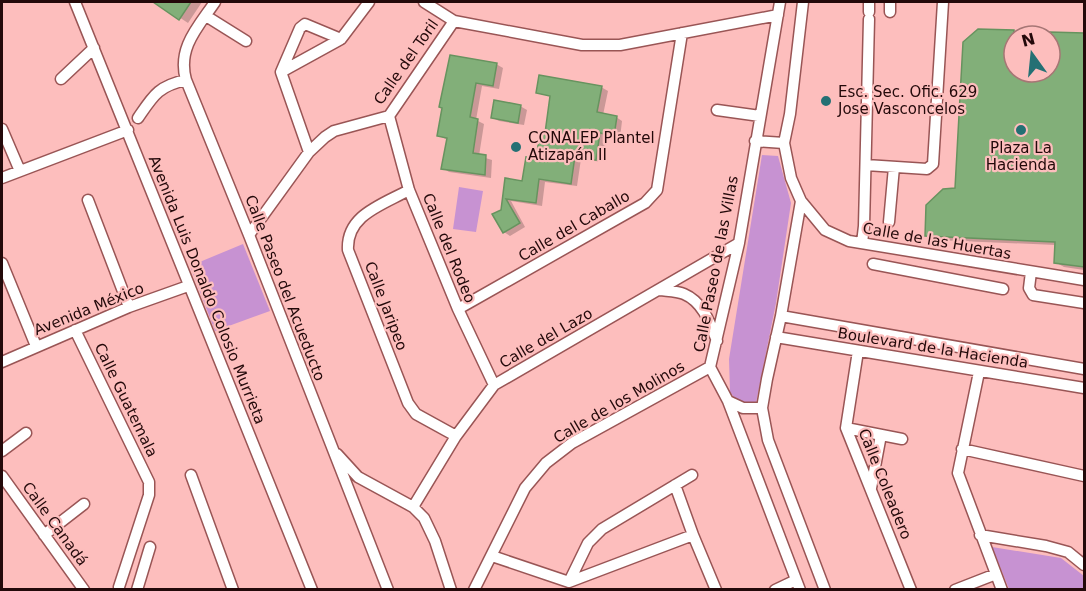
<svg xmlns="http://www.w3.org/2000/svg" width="1086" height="591" viewBox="0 0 1086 591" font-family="'DejaVu Sans',sans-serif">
	<rect width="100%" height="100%" fill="#fdbebd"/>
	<!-- green -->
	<path fill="#c792d2" d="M 762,155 L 778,156 L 791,203 L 776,303 L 756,403 L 750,404 L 737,401 L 730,392 L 729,359 Z
		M 459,187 L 483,191 L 476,232 L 453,229 Z
		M 243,244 L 270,311 L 215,331 L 190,266 Z
		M 992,547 L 1061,558 L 1084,576 L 1084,589 L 1009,589 Z"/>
	<!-- shadow -->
	<path fill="#0003" fill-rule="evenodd" d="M 156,2 L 202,2 L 188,23 Z
		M 979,31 L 1084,35 L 1084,270 L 1064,267 L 1055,262 L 1056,245 L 935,240 L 927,235 L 956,190 ZM 1014,36 L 1050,36 L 1050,72 L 1014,72 Z
		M 496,64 L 503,68 L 499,89 L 482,86 L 476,120 L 484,124 L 479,156 L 492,160 L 491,178 L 449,172 L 443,168 L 448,140 L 439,136 L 443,108 Z
		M 601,87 L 608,91 L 603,115 L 616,117 L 622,121 L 620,138 L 606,136 L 602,162 L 581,159 L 577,186 L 545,182 L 542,206 L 511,201 L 525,227 L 510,236 L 504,232 L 502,210 L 506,180 L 523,183 L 538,161 L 547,135 L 552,97 L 537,92 Z
		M 520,106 L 527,110 L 524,125 L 499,121 L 493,118 Z"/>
	<!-- building -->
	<path fill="#82af79" stroke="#67935f" stroke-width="1.5" d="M 153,2 L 191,2 L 179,20 Z
		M 978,29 L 1014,30 L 1014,72 L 1050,72 L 1050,32 L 1084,33 L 1084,267 L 1054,263 L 1055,242 L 925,236 L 926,205 L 943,189 L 955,188 L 963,42 Z
		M 450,55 L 497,63 L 493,86 L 476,83 L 470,117 L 478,119 L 473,153 L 486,155 L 485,175 L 441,169 L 447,138 L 437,136 L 442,108 L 439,107 Z
		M 539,75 L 602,86 L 597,112 L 617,116 L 614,136 L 600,133 L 596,160 L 575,156 L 571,184 L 539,179 L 536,203 L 506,199 L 520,223 L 503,233 L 492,214 L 501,210 L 505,178 L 522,181 L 526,157 L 536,159 L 540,132 L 545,133 L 550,96 L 536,93 Z
		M 494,100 L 521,105 L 518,123 L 491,118 Z"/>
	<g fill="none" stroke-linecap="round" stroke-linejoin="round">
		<!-- minor casing -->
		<g stroke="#955" stroke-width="13">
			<path id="minor" d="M 75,2 L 312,590
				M 215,2 C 198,27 177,48 186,80 L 249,235 L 388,590
				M 424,2 L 454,21 L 582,45 L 620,45 L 778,15
				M 780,2 L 739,243 L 710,367 L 728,401 L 800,590
				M 803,2 L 790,114 L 784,143 L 791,178 L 801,201 L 781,316 L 767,379 L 762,408 L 768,440 L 825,590
				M 869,2 L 869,12
				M 890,12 L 890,2
				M 206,16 L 246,41
				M 281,72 L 341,39 L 369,2
				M 61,79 L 94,48
				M 717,110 L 760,116
				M 389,116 L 409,190 L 458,309 L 494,385
				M 138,118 C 153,96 158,86 186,80
				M 2,129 L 20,171
				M 755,141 L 784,143
				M 309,152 L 281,72 L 300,28 L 305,24 L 341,39
				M 866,165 L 927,169 L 933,164 L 943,2
				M 2,178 L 128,130
				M 409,190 C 382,205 346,215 348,250 L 408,403 L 416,414 L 456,436
				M 88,200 L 129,307
				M 801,201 L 825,230 L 849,241 L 1084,280
				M 889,222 L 894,167
				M 249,235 L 309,152 L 325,137 L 334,131 L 389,116 L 454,21
				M 862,243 L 864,226 L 869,19
				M 2,263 L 36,346
				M 873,264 L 1003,289
				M 1031,272 L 1029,288 L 1033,295 L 1084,303
				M 660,290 C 667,291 677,291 684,294 C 703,302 710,323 717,341
				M 458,309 L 645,203 L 657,190 L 682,33
				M 781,316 L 1084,369
				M 75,330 L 149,482 L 149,495 L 119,587
				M 776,337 L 1084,388
				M 858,351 L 846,428 L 911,590
				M 2,362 L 129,307 L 188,286
				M 979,372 L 958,473 L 1002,590
				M 728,401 L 743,408 L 762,408
				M 846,428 L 902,439
				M 962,449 L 1084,476
				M 2,451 L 26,433
				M 337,454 L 358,477 L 413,507 L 424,518 L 435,541 L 451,590
				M 191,475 L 233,590
				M 2,476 L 84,590
				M 675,485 L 693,535 L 716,590
				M 871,488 L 881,435
				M 413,507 L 456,436 L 494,385 L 739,243
				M 44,535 L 84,504
				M 980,535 L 1046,546 L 1068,552 L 1084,565
				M 492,556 L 569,582 L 693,535
				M 569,582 L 588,543 L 602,529 L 692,475
				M 137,590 L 150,547
				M 474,590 L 525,488 L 546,463 L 572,443 L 710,367
				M 775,590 L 796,580
				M 955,590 L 996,574"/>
		</g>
		<!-- minor -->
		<use href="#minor" stroke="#fff" stroke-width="10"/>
	</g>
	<!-- markers -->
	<g fill="#247074" stroke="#fdbebd" stroke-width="2">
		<circle cx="826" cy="101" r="6"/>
		<circle cx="1021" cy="130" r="6"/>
		<circle cx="516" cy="147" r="6"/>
	</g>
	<g text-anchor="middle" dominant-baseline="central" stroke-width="4.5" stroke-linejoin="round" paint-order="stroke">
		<!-- street labels -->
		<g font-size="15" fill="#23090a" stroke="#fdbebd">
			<text transform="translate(406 62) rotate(-55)">Calle del Toril</text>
			<text transform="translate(574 226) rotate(-30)">Calle del Caballo</text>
			<text transform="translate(937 241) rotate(10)">Calle de las Huertas</text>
			<text transform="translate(449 248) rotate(68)">Calle del Rodeo</text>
			<text transform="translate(716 264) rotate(-79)">Calle Paseo de las Villas</text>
			<text transform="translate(285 288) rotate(69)">Calle Paseo del Acueducto</text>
			<text transform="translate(207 290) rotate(68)">Avenida Luis Donaldo Colosio Murrieta</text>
			<text transform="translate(386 306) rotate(69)">Calle Jaripeo</text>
			<text transform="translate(89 309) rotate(-22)">Avenida México</text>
			<text transform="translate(546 338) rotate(-30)">Calle del Lazo</text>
			<text transform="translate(933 348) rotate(9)">Boulevard de la Hacienda</text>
			<text transform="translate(126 400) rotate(64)">Calle Guatemala</text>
			<text transform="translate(619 402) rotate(-30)">Calle de los Molinos</text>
			<text transform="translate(885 484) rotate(68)">Calle Coleadero</text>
			<text transform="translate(55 524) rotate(54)">Calle Canadá</text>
		</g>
		<!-- poi labels -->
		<g font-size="15" fill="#23090a" stroke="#fdbebd" text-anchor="start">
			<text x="838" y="92">Esc. Sec. Ofic. 629<tspan x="838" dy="17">Jose Vasconcelos</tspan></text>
			<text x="528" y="138">CONALEP Plantel<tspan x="528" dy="17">Atizapán II</tspan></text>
			<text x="1021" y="148" text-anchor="middle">Plaza La<tspan x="1021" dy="17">Hacienda</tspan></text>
		</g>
	</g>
	<!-- border -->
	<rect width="1086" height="591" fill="none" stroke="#23090a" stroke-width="6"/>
	<!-- north arrow -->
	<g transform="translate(1032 54) rotate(345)"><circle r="28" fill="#fdbebd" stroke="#a67675" stroke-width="1.5"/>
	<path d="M0-4.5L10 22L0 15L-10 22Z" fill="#247074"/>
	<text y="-9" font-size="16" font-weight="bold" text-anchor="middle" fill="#23090a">N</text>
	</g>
</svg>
